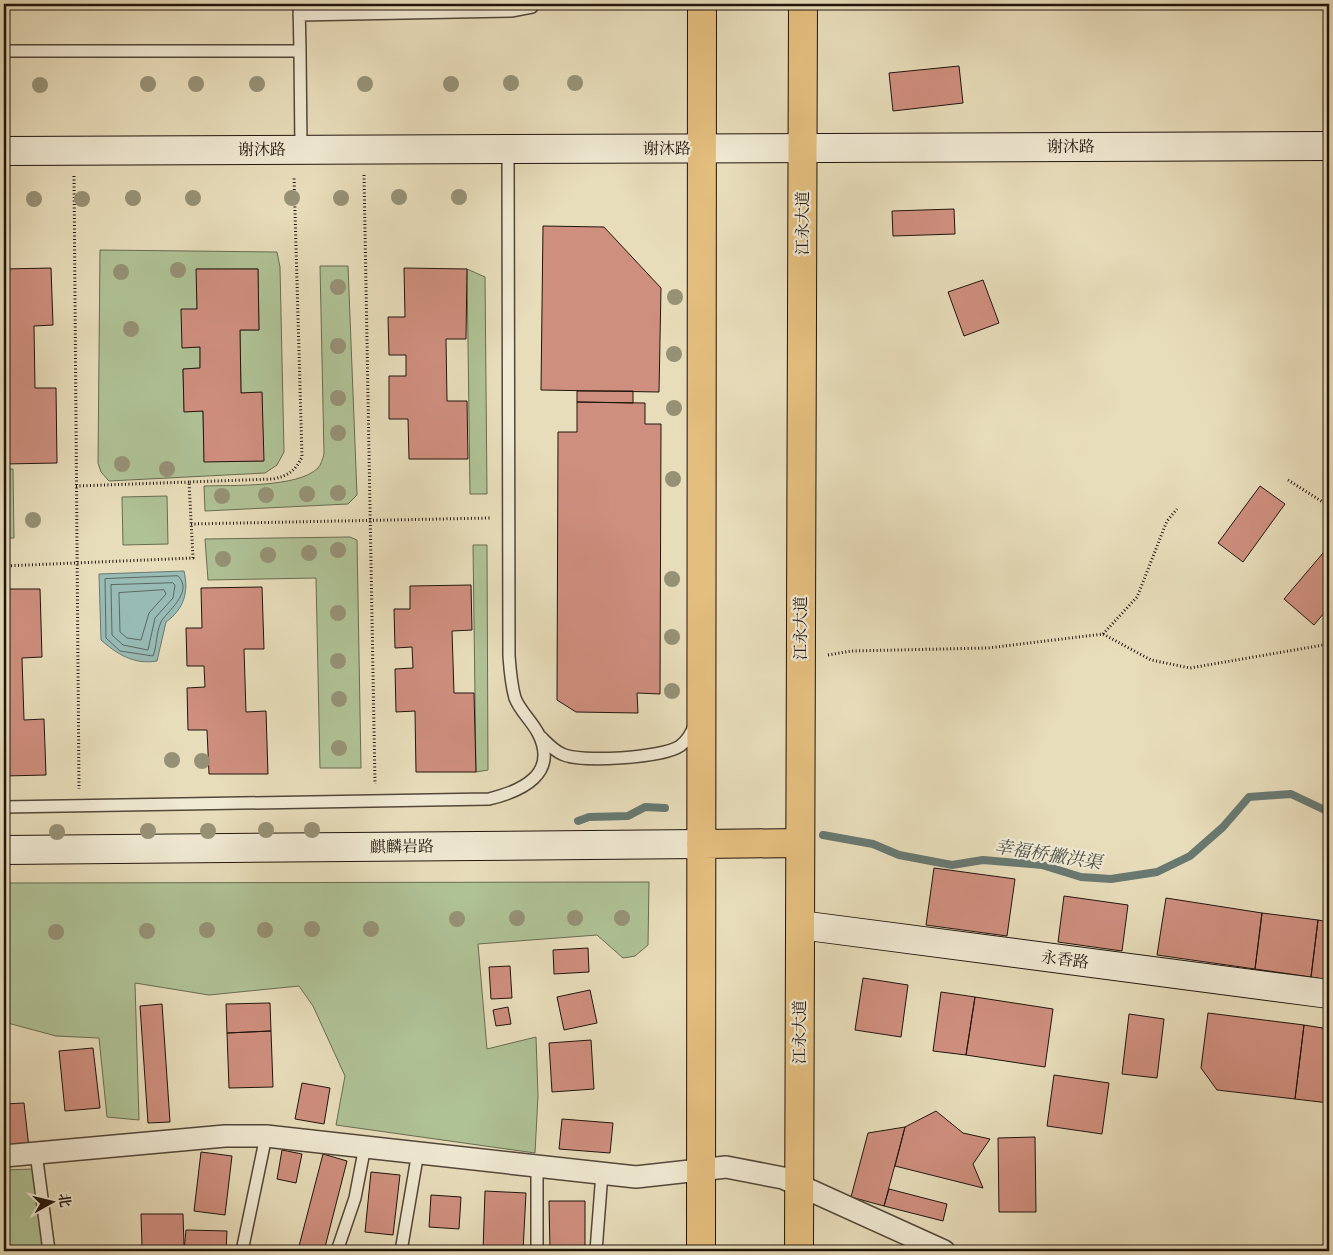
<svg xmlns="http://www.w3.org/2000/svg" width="1333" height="1255" viewBox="0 0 1333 1255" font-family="Cardo,'Noto Serif SC',serif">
	<rect width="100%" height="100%" fill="#e8ddbb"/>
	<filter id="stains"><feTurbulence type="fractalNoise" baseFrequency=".004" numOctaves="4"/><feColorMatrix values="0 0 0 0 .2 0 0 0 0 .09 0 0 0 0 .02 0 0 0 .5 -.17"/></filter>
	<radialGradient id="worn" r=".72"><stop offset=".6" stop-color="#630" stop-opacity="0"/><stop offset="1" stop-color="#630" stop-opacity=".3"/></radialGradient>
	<!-- green -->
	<path fill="#afc296" stroke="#686c51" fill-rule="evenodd" d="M 100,250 L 277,252 L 280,267 L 284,452 L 277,465 L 265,473 L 109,481 L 101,472 L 98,463 ZM 197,269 L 258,269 L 259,330 L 240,330 L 241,393 L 262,393 L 263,461 L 204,461 L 203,411 L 184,411 L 183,369 L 200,368 L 200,347 L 182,347 L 197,309 Z
		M 320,266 L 348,266 L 357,495 L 348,504 L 205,511 L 204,486 C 231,485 298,488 318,468 C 321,465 323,458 324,454 Z
		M 467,269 L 485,277 L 487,494 L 470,494 Z
		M 4,469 L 13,469 L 14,538 L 4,538 Z
		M 167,496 L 168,544 L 123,545 L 122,497 Z
		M 350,537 L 357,540 L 361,768 L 320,768 L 316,578 L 208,580 L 205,539 Z
		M 473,545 L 487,545 L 488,770 L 476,772 Z
		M 649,882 L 648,945 L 635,956 L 623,958 L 597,935 L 478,944 L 487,1049 L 536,1037 L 538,1096 L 535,1153 L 336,1125 L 345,1076 L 313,1006 L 299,986 L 209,995 L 135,983 L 139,1120 L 107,1117 L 99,1038 L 56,1036 L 4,1022 L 4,883 Z
		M 33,1169 L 44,1251 L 4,1251 L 4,1170 Z"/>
	<!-- water -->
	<path fill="#98bbb6" stroke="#687972" d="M 184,571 C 189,592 184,609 166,622 L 157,661 C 134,665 117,654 101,640 L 99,574 Z"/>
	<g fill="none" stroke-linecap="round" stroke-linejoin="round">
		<!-- shore -->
		<path stroke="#5c6861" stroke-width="1" d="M 178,576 C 195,592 165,613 161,622 C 156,633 157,646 153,656 L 120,651 L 106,638 L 105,579 Z
			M 173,583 L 175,585 L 173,598 L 155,618 L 148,650 L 123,645 L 112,635 L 111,585 Z
			M 164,590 L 166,594 L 149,613 L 141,640 L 127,638 L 120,632 L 119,593 Z"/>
		<!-- stream -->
		<path stroke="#687972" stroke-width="8" d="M 578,821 L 589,817 L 628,816 L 645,807 L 665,808
			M 823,835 L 873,844 L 899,855 L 952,865 L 983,860 L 1042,865 L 1081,877 L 1111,879 L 1157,872 L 1190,856 L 1223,827 L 1249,797 L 1291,794 L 1329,812"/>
	</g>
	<!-- building -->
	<path fill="#cf8f7f" stroke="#20150c" d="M 959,66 L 963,103 L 893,111 L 889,73 Z
		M 954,209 L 955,234 L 893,236 L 892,211 Z
		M 543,226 L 604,227 L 661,288 L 659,392 L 541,390 Z
		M 51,268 L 53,325 L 34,326 L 35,388 L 56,388 L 57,463 L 4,464 L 4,269 Z
		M 404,268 L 467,269 L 466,339 L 446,339 L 447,401 L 467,401 L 468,459 L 409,459 L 408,419 L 389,419 L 389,376 L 406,376 L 406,355 L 389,355 L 388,317 L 405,317 Z
		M 196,269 L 258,269 L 259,330 L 240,330 L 241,393 L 262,392 L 264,461 L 204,462 L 203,411 L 184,412 L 183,369 L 200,368 L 200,347 L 182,348 L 181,309 L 197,309 Z
		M 983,280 L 999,323 L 964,336 L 948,292 Z
		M 577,391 L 633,391 L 633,403 L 577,402 Z
		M 577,402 L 645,403 L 645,424 L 661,424 L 660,694 L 637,693 L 638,713 L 576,712 L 557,700 L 558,432 L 577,432 Z
		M 1260,486 L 1285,504 L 1243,562 L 1218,543 Z
		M 1329,546 L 1329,607 L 1314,625 L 1284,599 Z
		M 471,585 L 472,630 L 452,631 L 454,693 L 474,693 L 476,772 L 416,772 L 415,711 L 396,712 L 395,669 L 413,668 L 412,647 L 395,648 L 394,609 L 410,609 L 410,586 Z
		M 262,587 L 264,649 L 244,649 L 246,712 L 266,711 L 268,774 L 209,774 L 207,730 L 188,730 L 187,688 L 205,687 L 204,666 L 187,666 L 186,628 L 202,628 L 201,588 Z
		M 4,589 L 40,589 L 42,657 L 22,658 L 24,720 L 44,719 L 46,775 L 4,776 Z
		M 934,868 L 1015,879 L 1007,936 L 926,925 Z
		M 1064,896 L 1128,905 L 1122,951 L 1058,942 Z
		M 1166,898 L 1262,913 L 1255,969 L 1157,955 Z
		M 1262,913 L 1318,920 L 1311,977 L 1255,969 Z
		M 1318,920 L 1329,922 L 1329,980 L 1311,977 Z
		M 588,948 L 589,972 L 554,974 L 553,950 Z
		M 510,966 L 512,998 L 491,999 L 489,967 Z
		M 863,978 L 908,985 L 901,1037 L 855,1030 Z
		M 590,990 L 597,1023 L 564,1030 L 557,997 Z
		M 941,992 L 975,997 L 966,1055 L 933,1051 Z
		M 975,997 L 1053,1009 L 1045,1067 L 966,1055 Z
		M 270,1003 L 271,1031 L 227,1033 L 226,1004 Z
		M 162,1004 L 170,1122 L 148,1123 L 140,1006 Z
		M 508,1007 L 511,1024 L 496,1026 L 493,1010 Z
		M 1208,1013 L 1304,1025 L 1295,1099 L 1217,1090 L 1201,1068 Z
		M 1129,1014 L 1164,1019 L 1157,1078 L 1122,1074 Z
		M 1304,1025 L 1329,1029 L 1329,1103 L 1295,1099 Z
		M 271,1031 L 273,1087 L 229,1088 L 227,1033 Z
		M 591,1040 L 594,1089 L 552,1092 L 549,1043 Z
		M 93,1048 L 100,1108 L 65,1111 L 59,1051 Z
		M 1054,1075 L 1109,1083 L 1102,1134 L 1047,1126 Z
		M 302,1083 L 330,1088 L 324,1124 L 295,1119 Z
		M 24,1103 L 29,1148 L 4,1150 L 4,1104 Z
		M 936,1111 L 963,1133 L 990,1139 L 973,1164 L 983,1188 L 895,1166 L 905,1127 Z
		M 562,1119 L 613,1123 L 610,1153 L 559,1149 Z
		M 905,1127 L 884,1206 L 851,1197 L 868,1133 Z
		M 1035,1137 L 1036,1212 L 999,1212 L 998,1138 Z
		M 282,1150 L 302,1154 L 296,1183 L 277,1179 Z
		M 201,1152 L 232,1156 L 225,1215 L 194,1211 Z
		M 323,1154 L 347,1161 L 324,1251 L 302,1251 L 298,1250 Z
		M 371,1172 L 400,1175 L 393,1235 L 365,1232 Z
		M 889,1189 L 947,1204 L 943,1221 L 884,1206 Z
		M 485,1191 L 526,1193 L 523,1251 L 483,1251 Z
		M 431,1195 L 461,1197 L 459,1229 L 429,1227 Z
		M 549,1201 L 585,1201 L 585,1251 L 550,1251 Z
		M 141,1214 L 183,1214 L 184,1246 L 142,1246 Z
		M 186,1230 L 227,1231 L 226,1251 L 184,1251 Z
		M 142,1246 L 184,1246 L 184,1251 L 142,1251 Z"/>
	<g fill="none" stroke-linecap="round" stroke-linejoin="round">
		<!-- lane casing -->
		<g stroke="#524738" stroke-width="14">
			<path id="lane" d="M 299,15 L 511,11 L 532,7 L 534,4
				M 4,51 L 300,51 L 299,4
				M 300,51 L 301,150
				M 541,737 C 548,744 553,750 562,754 C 580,763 662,758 680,746 C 687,741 692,732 695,724
				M 4,807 L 489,799 C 522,791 559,774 538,733 C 531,720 520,711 515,698 C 511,684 510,670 509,656 L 508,149
				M 36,1153 L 49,1251
				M 537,1166 L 537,1251
				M 242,1251 L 266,1136
				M 337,1251 L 355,1198 L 365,1146
				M 401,1251 L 418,1152
				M 596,1251 L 602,1173"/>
		</g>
		<!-- street casing -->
		<g stroke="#524738" stroke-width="24">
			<path id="street" d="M 4,1156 L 225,1136 L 266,1136 L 636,1177 L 726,1167 L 783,1178 L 944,1251"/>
		</g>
		<!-- secondary casing -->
		<g stroke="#20150c" stroke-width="30">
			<path id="secondary" d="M 4,151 L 1329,146
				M 4,850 L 701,844
				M 800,925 L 1329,994"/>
		</g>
		<!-- primary casing -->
		<g stroke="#20150c" stroke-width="30">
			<path id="primary" d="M 701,844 L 800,843
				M 701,1251 L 702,4
				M 799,1251 L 803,4"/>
		</g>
		<!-- path -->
		<path stroke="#20150c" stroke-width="3" stroke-dasharray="1 2.5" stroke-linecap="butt" d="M 364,175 L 375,784
			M 74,176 L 79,789
			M 1288,480 L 1329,506
			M 76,486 L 189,482
			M 191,524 L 490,518
			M 4,566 L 193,558 L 189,482 L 273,479 C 288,476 295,471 302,457 L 294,176
			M 1103,634 L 1137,597 L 1167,521 L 1177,509
			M 828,655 L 851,651 L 988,648 L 1103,634 L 1151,660 L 1190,668 L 1329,644"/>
		<!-- lane -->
		<use href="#lane" stroke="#f0e9d3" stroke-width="11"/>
		<!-- street -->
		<use href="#street" stroke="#f0e9d3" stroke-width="21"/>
		<!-- secondary -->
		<use href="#secondary" stroke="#f0e9d3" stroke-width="28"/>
		<!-- primary -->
		<use href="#primary" stroke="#e4be7e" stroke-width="28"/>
	</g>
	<!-- trees -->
	<g fill="#969175">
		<circle cx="511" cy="83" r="8"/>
		<circle cx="575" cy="83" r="8"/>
		<circle cx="148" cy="84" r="8"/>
		<circle cx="196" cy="84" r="8"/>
		<circle cx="257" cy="84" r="8"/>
		<circle cx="365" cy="84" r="8"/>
		<circle cx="451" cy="84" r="8"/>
		<circle cx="40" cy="85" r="8"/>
		<circle cx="399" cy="197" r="8"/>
		<circle cx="459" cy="197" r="8"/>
		<circle cx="133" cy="198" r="8"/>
		<circle cx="193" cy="198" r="8"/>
		<circle cx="292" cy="198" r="8"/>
		<circle cx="341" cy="198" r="8"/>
		<circle cx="34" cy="199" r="8"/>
		<circle cx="82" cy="199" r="8"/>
		<circle cx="178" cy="270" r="8"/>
		<circle cx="121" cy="272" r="8"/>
		<circle cx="338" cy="287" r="8"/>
		<circle cx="675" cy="297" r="8"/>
		<circle cx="131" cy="329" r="8"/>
		<circle cx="338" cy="346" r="8"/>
		<circle cx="674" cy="354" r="8"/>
		<circle cx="338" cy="398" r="8"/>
		<circle cx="674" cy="408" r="8"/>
		<circle cx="338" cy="433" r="8"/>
		<circle cx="122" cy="464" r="8"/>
		<circle cx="167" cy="469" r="8"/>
		<circle cx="673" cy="479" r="8"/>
		<circle cx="338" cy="493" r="8"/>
		<circle cx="307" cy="494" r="8"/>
		<circle cx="266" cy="495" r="8"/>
		<circle cx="222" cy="496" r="8"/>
		<circle cx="33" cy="520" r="8"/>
		<circle cx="338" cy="550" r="8"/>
		<circle cx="309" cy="553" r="8"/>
		<circle cx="268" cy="555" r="8"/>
		<circle cx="223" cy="559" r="8"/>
		<circle cx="672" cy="579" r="8"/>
		<circle cx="338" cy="613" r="8"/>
		<circle cx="672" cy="637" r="8"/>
		<circle cx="338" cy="661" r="8"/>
		<circle cx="672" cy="691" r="8"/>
		<circle cx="339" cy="699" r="8"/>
		<circle cx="339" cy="748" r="8"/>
		<circle cx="172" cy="760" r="8"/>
		<circle cx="202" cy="761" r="8"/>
		<circle cx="266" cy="830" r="8"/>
		<circle cx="312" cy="830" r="8"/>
		<circle cx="148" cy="831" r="8"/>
		<circle cx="208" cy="831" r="8"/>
		<circle cx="57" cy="832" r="8"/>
		<circle cx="517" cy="918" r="8"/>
		<circle cx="575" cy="918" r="8"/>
		<circle cx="622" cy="918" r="8"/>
		<circle cx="457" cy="919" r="8"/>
		<circle cx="312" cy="929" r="8"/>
		<circle cx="371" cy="929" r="8"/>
		<circle cx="207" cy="930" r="8"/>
		<circle cx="265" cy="930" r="8"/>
		<circle cx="147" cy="931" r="8"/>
		<circle cx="56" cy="932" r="8"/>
	</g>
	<g text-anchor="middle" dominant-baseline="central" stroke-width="4.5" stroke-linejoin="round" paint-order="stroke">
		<!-- street labels -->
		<g font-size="16" fill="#20150c" stroke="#f0e9d3">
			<text x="1071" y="147">谢沐路</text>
			<text x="667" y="149">谢沐路</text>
			<text x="262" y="150">谢沐路</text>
			<text transform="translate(803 223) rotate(-90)">江永大道</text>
			<text transform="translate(801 628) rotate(-90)">江永大道</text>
			<text transform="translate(402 847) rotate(-1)">麒麟岩路</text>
			<text transform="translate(1065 960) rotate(7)">永香路</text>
			<text transform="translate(800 1032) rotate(-90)">江永大道</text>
		</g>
		<!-- water labels -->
		<g font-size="18" font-style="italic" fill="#4a4f48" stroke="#f0e9d3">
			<text transform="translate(1048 855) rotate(9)">幸福桥撇洪渠</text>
		</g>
	</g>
	<!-- margin -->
	<rect width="1333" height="1255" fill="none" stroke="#e8ddbb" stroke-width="20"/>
	<rect x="5" y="5" width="1323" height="1245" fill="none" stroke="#20150c" stroke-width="2.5"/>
	<rect x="10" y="10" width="1313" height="1235" fill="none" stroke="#20150c"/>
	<!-- north arrow -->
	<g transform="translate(52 1202) rotate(82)" stroke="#f0e9d3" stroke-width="4" paint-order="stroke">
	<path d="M0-4L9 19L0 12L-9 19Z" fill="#20150c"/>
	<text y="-8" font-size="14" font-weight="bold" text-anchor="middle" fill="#20150c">北</text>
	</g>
	<rect width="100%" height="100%" filter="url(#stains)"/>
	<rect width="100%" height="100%" fill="url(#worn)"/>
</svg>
